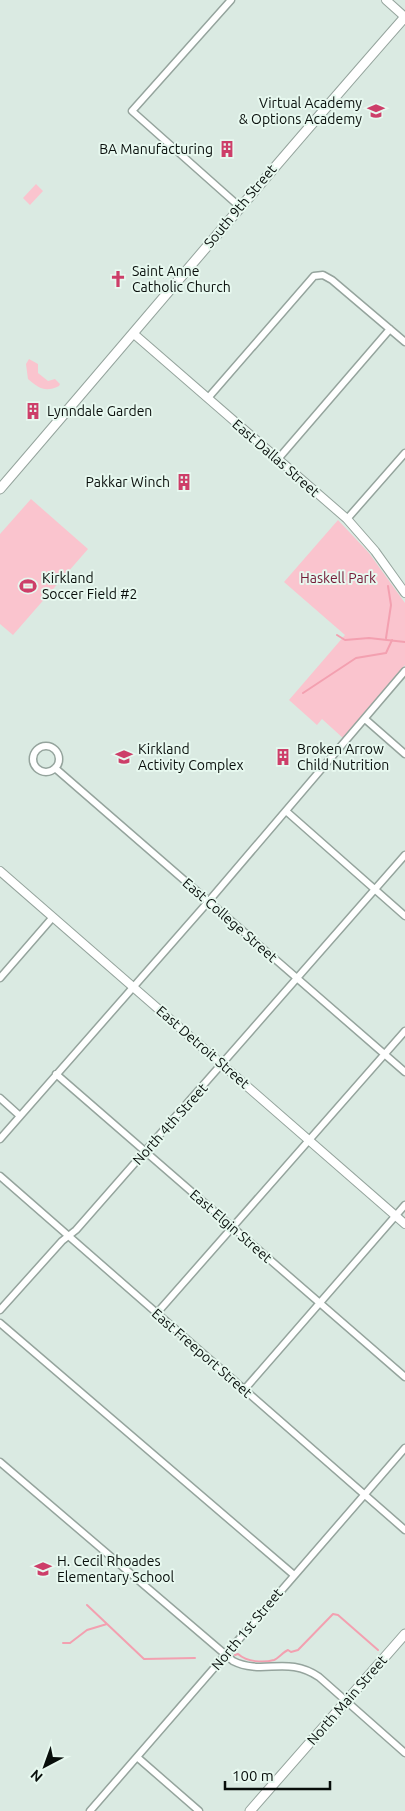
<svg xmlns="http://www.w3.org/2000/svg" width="405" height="1811" viewBox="0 0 405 1811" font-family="Ubuntu,sans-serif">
	<rect width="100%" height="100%" fill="#daeae2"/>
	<!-- green -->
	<path fill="#fac4ce" d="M 36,184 L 43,191 L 30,205 L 23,198 Z
		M 29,359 L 38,364 L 38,373 L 48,381 L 55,379 L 60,384 L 59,386 C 45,393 39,388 28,379 L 26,364 Z
		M 31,499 L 88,549 L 13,635 L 0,624 L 0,534 Z
		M 338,520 L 369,553 L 405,603 L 405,665 L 343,738 L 322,719 L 317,725 L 289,700 L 345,635 L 284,582 Z"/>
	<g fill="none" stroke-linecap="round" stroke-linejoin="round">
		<!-- stream -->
		<path stroke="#f3a0b0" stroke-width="2" d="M 337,635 L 345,640 L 369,638 L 405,642
			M 386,638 L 391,605 L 388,586
			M 303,693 L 356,658 L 386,653 L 392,640
			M 87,1605 L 144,1659 L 195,1658
			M 63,1643 L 70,1643 L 87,1630 L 107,1624
			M 235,1655 L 238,1654 C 247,1662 263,1663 274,1660 C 279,1658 283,1652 288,1650 L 291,1652 L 298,1650 L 333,1614 L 338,1615 L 378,1650"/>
		<!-- minor casing -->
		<g stroke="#95a49d" stroke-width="9">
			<path id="minor" d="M 231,0 L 132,111 L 240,207
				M 208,398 L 314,276 L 323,275 L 332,280 L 405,342
				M 278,459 L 390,329
				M 347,519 L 405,453
				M 365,719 L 405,754
				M33 759a13 13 0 1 1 26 0a13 13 0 1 1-26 0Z
				M 55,768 L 405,1072
				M 286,811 L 405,916
				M 0,978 L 53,917
				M 56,1074 L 405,1377
				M 0,1098 L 20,1116
				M 0,1139 L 208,902 L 405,671
				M 0,1176 L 405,1530
				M 0,1310 L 62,1241 L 76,1230 L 405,855
				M 157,1313 L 405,1031
				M 0,1323 L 294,1575
				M 244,1390 L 405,1205
				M 0,1462 L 233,1661 C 263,1676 287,1655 319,1677 L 405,1753
				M 137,1757 L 199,1811
				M 90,1811 L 405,1448"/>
		</g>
		<!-- tertiary casing -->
		<g stroke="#95a49d" stroke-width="10">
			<path id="tertiary" d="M 386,0 L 405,17
				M 134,334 L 347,519 L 375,551 L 405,593
				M 0,871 L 405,1224"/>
		</g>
		<!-- secondary casing -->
		<g stroke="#95a49d" stroke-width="11">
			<path id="secondary" d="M 0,489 C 135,332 268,173 405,17
				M 250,1811 L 405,1634"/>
		</g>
		<!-- minor -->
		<use href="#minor" stroke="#fff" stroke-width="6"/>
		<!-- tertiary -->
		<use href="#tertiary" stroke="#fff" stroke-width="8"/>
		<!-- secondary -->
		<use href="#secondary" stroke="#fff" stroke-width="9"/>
	</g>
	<!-- icons -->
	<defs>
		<g id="school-bare" transform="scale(1.35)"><path d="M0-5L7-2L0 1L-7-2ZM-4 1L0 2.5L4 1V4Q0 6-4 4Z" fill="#cd3e69" stroke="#e7f8ef" stroke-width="2.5" paint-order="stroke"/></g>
		<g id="building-bare" transform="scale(1.35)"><path d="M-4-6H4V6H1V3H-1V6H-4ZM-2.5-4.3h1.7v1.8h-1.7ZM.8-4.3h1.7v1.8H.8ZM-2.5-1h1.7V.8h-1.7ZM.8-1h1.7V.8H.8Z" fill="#cd3e69" stroke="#e7f8ef" stroke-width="2.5" paint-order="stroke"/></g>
		<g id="church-bare" transform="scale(1.35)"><path d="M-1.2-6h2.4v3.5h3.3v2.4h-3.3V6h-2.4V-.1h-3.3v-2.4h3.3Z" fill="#cd3e69" stroke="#e7f8ef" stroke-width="2.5" paint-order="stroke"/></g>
		<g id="stadium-bare" transform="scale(1.35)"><path d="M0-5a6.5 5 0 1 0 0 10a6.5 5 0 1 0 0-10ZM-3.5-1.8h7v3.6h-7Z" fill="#cd3e69" stroke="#e7f8ef" stroke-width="2.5" paint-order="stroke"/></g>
	</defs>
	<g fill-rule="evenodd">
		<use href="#school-bare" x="376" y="111"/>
		<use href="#building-bare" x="227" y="149"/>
		<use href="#church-bare" x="118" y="279"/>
		<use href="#building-bare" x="33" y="411"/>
		<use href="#building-bare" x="184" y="482"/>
		<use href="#stadium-bare" x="28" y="586"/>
		<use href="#school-bare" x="124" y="757"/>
		<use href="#building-bare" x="283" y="757"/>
		<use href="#school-bare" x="43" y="1569"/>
	</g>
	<g text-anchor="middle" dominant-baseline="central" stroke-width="4" stroke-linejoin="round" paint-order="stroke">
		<!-- poi labels -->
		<g font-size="14" fill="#080e0b" stroke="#e7f8ef" text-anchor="start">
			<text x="362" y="103" text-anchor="end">Virtual Academy<tspan x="362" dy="16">&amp; Options Academy</tspan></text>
			<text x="213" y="149" text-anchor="end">BA Manufacturing</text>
			<text x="132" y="271">Saint Anne<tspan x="132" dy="16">Catholic Church</tspan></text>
			<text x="47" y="411">Lynndale Garden</text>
			<text x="170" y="482" text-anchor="end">Pakkar Winch</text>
			<text x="42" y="578">Kirkland<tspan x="42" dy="16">Soccer Field #2</tspan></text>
			<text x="138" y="749">Kirkland<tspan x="138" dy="16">Activity Complex</tspan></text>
			<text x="297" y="749">Broken Arrow<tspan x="297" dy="16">Child Nutrition</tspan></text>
			<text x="57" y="1561">H. Cecil Rhoades<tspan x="57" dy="16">Elementary School</tspan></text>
		</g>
		<!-- street labels -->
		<g font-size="14" fill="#080e0b" stroke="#e7f8ef">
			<text transform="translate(240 206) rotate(-50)">South 9th Street</text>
			<text transform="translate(276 458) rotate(41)">East Dallas Street</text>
			<text transform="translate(230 920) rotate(41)">East College Street</text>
			<text transform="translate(203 1047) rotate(41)">East Detroit Street</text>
			<text transform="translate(170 1124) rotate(-48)">North 4th Street</text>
			<text transform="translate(231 1226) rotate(41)">East Elgin Street</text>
			<text transform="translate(202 1353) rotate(41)">East Freeport Street</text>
			<text transform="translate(247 1629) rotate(-50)">North 1st Street</text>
			<text transform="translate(347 1700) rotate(-49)">North Main Street</text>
		</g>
		<!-- park labels -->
		<g font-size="14" fill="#731936" stroke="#e7f8ef">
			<text x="338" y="578">Haskell Park</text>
		</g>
	</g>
	<!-- north arrow -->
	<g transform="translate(45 1766) rotate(221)" stroke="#e7f8ef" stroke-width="4" paint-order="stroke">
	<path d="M0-4L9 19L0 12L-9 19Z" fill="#080e0b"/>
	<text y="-8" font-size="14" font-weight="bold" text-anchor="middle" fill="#080e0b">N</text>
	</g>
	<!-- scale -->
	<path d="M225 1781v8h105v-8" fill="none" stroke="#080e0b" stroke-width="2.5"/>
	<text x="232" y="1781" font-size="15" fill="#080e0b" stroke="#e7f8ef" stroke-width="4" paint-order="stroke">100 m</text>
</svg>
